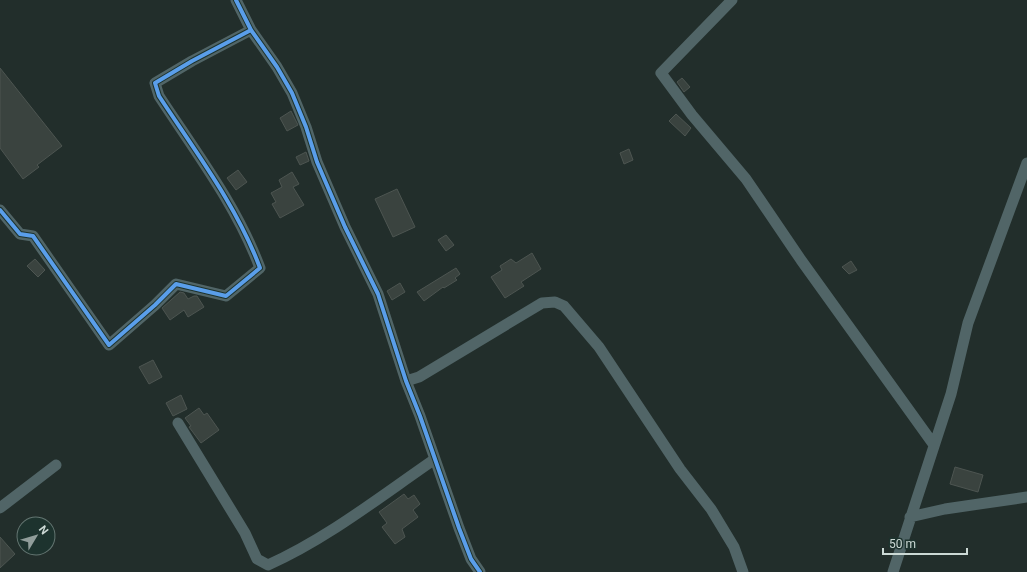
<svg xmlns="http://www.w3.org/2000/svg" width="1027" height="572" viewBox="0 0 1027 572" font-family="Roboto,sans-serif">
	<rect width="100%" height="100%" fill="#222e2b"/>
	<!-- building -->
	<path fill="#3a433f" stroke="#4d5551" d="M 0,68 L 62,146 L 37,165 L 39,167 L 23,179 L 0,148 Z
		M 682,78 L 690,87 L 684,92 L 677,82 Z
		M 291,111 L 298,125 L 287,131 L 280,118 Z
		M 676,114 L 691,128 L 685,136 L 669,121 Z
		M 629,149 L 633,160 L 624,164 L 620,153 Z
		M 306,152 L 309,161 L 300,165 L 296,157 Z
		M 238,170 L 247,182 L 236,190 L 227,178 Z
		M 292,172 L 299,184 L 293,187 L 304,205 L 280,218 L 272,204 L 276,202 L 271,193 L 282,187 L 279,180 Z
		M 397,189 L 415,227 L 393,237 L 375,199 Z
		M 446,235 L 454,245 L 446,251 L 438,240 Z
		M 532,253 L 541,269 L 521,282 L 524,286 L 505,298 L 491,277 L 502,270 L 500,266 L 511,259 L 516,263 Z
		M 35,259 L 45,270 L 38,277 L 27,266 Z
		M 851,261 L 857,270 L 849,274 L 842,267 Z
		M 456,268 L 460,274 L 455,278 L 457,280 L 444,288 L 443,287 L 424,301 L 417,292 Z
		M 400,283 L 405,292 L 392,300 L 387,291 Z
		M 180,292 L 184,293 L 188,299 L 194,296 L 197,296 L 204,307 L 188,317 L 184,310 L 170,320 L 162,308 Z
		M 153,360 L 162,377 L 149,384 L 139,367 Z
		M 181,395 L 187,409 L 173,416 L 166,403 Z
		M 199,408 L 204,415 L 207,413 L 219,430 L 201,443 L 189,427 L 191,426 L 185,418 Z
		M 955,467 L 983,475 L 978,492 L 950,484 Z
		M 404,494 L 408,499 L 414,495 L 420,504 L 413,510 L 418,517 L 402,529 L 405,537 L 395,544 L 382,527 L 387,523 L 379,512 Z
		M 0,537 L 15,554 L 0,568 Z"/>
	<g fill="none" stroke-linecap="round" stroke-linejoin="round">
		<!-- minor -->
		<path stroke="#516567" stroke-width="11" d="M 236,0 L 251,30 L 277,67 L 292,93 L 306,127 L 317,162 L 345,227 L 378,294 L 406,381 L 420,416 L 459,528 L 471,559 L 480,572
			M 732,0 L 661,73 L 692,115 L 746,179 L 801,260 L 934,445
			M 0,210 L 20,234 L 33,236 L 109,345 L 155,305 L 176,284 L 226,296 L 260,268 C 237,206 195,151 159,96 L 155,83 L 192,61 L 251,30
			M 406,381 L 419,377 L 542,303 L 555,302 L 564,306 L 599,347 L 680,469 L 711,509 L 734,547 L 743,572
			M 178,423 L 245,533 L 257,559 L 268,565 C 328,538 381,496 435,459
			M 0,508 L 56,465
			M 910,517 L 945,509 L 1027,497
			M 893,572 L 951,394 L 968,323 L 1027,163"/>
		<!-- cycleway casing -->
		<g stroke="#1d332e" stroke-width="6">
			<path id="cycleway" d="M 236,0 L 251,30 L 277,67 L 292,93 L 306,127 L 317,162 L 345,227 L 378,294 L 406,381 L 420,416 L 459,528 L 471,559 L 480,572
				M 0,210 L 20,234 L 33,236 L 109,345 L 155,305 L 176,284 L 226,296 L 260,268 C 237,206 195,151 159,96 L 155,83 L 192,61 L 251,30"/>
		</g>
		<!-- cycleway -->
		<use href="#cycleway" stroke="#5a9eea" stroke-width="4"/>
	</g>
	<!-- north arrow -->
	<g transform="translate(36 536) rotate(52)"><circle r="19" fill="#1d332e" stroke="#637571"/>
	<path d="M0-3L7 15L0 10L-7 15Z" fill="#909d9a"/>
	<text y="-6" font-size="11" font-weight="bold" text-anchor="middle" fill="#ccd9d5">N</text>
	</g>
	<!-- scale -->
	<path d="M883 548v6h84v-6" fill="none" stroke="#ccd9d5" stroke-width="2"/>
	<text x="889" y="548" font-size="12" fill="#ccd9d5" stroke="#1d332e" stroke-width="3" paint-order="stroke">50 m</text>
</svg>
